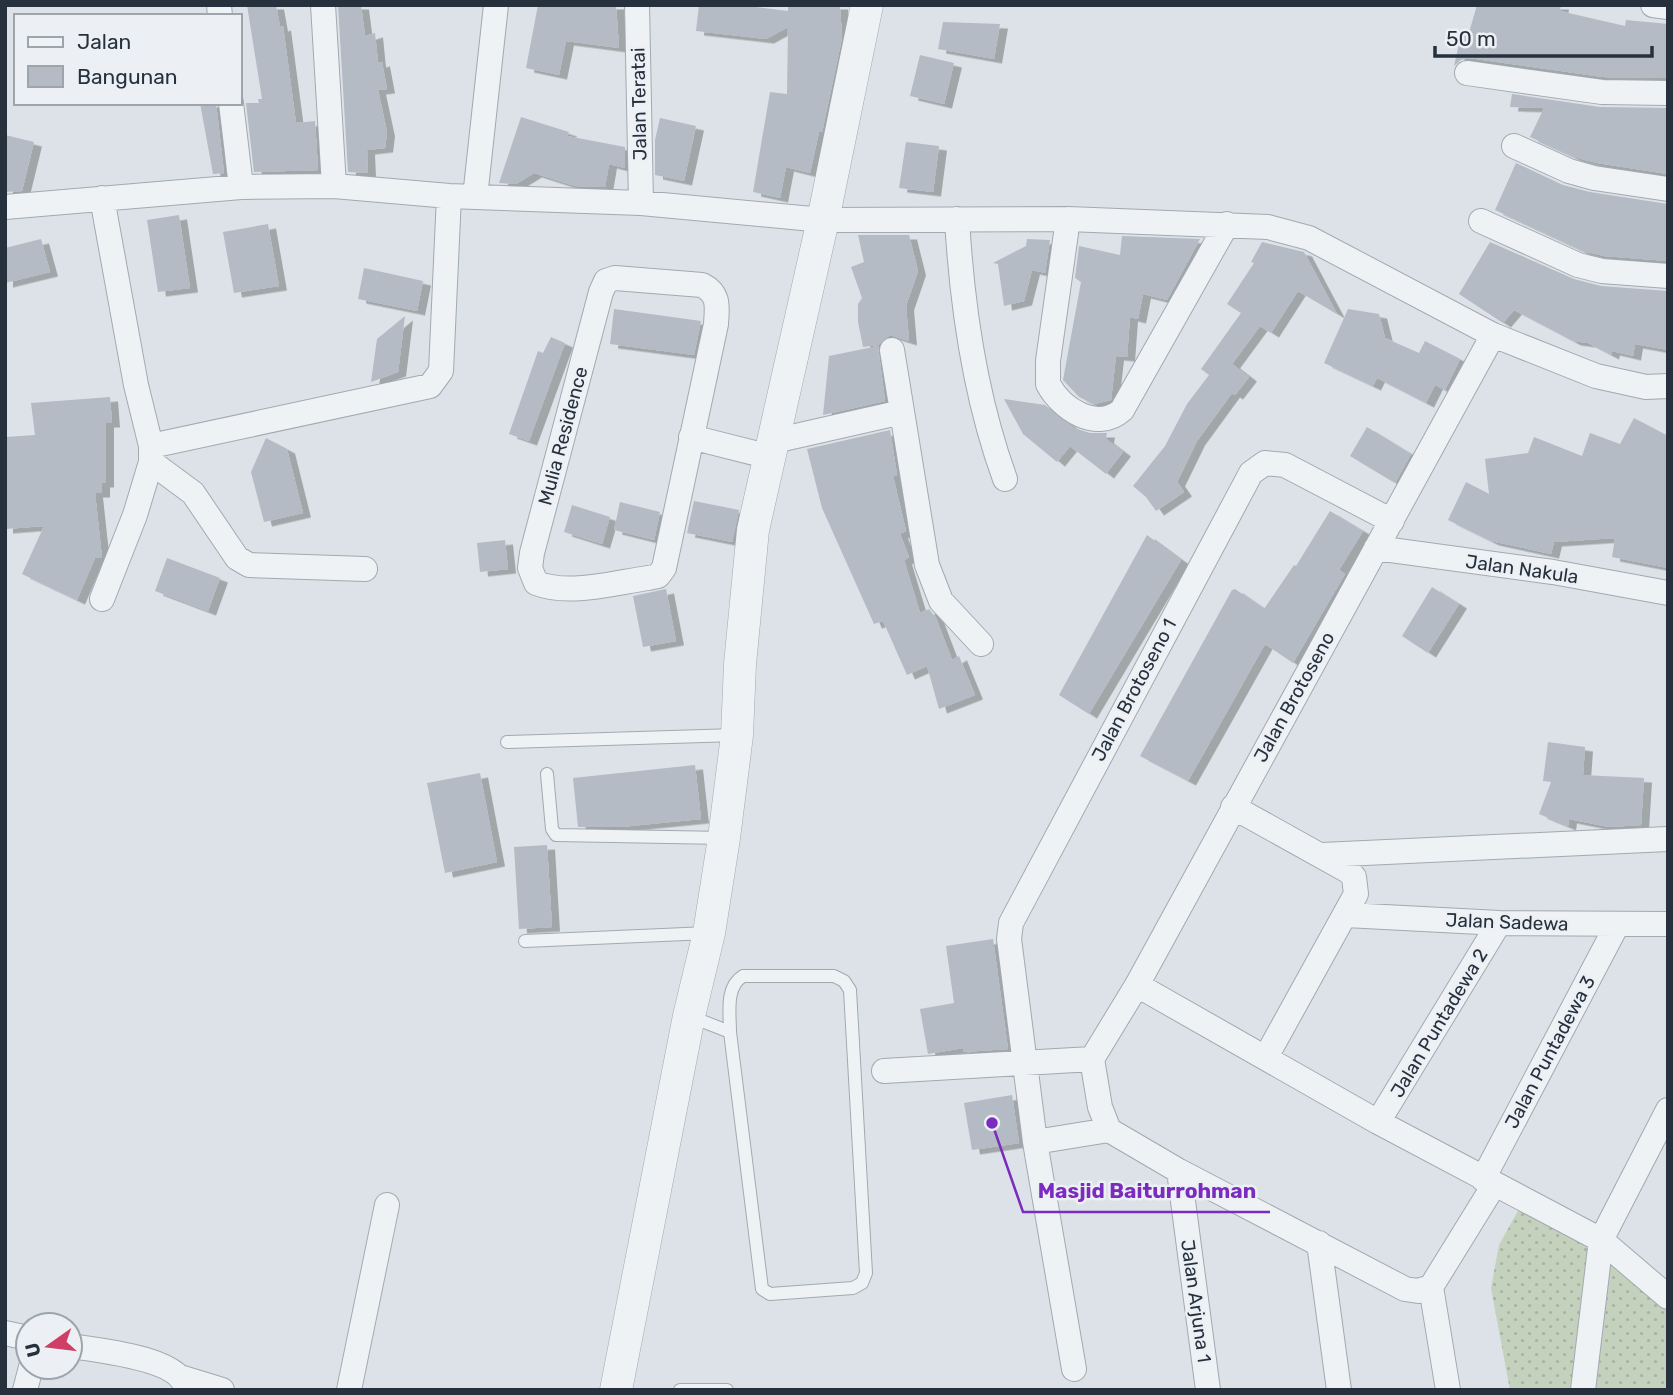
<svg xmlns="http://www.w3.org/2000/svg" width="1673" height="1395" viewBox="0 0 1673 1395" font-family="Rubik,sans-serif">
	<defs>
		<pattern id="grass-dots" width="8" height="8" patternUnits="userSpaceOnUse" patternTransform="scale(1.75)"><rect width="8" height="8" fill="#c4d1bd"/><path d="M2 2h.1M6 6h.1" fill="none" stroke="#a8b4a3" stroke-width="1.8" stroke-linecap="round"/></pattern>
		<filter id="shadow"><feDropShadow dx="8" dy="4.5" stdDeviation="0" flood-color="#0004"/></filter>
	</defs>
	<rect width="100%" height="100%" fill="#dce2e7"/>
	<!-- grass -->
	<path fill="url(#grass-dots)" d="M 1519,1209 C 1575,1238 1621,1267 1668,1309 L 1668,1390 L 1510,1390 L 1491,1288 L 1499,1245 Z"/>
	<!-- building -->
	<path fill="#b4bbc4" filter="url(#shadow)" d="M 247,5 L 276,5 L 280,27 L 283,26 L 296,123 L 315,121 L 318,170 L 254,172 L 246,103 L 259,103 L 258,99 L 262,99 Z
		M 338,5 L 361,5 L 365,36 L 375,33 L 378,63 L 382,62 L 387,89 L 378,90 L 387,132 L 385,148 L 367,150 L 368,173 L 348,172 Z
		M 538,5 L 616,5 L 619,48 L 566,41 L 559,75 L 526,68 Z
		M 699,5 L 738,5 L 788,11 L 788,5 L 840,5 L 842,38 L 822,132 L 819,132 L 810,173 L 786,167 L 780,198 L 753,192 L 770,92 L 787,94 L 788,27 L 766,39 L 696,31 Z
		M 1477,5 L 1561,5 L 1560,11 L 1625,26 L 1626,20 L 1668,24 L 1668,78 L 1603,77 L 1469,58 L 1461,60 L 1454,66 L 1461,35 L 1468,36 Z
		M 943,22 L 1000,24 L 994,59 L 938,49 Z
		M 920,55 L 954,63 L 944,104 L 910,96 Z
		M 1512,94 L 1600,107 L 1668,108 L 1668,174 L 1597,163 L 1574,157 L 1530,137 L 1544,108 L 1510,107 Z
		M 200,103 L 216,103 L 224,173 L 213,174 Z
		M 521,117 L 569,132 L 567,136 L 625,147 L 625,168 L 609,164 L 605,187 L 575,186 L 534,173 L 516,184 L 499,183 Z
		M 660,118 L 696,126 L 684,181 L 655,175 L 655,140 Z
		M 5,135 L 34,142 L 22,191 L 5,192 Z
		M 906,142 L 939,146 L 933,192 L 899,188 Z
		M 1516,163 L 1563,185 L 1590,192 L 1668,204 L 1668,261 L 1604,256 L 1583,251 L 1495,210 Z
		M 179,215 L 190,288 L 158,292 L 147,220 Z
		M 268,224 L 279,286 L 234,293 L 223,232 Z
		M 858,235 L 909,235 L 918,271 L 906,306 L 909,341 L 890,335 L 878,345 L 863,347 L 858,322 L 858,304 L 862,298 L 851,267 L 864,262 Z
		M 1122,236 L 1200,239 L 1167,300 L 1143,294 L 1138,319 L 1130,317 L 1127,357 L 1116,356 L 1111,400 L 1094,404 L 1079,397 L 1063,380 L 1081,282 L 1075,278 L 1079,246 L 1120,255 Z
		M 41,239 L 50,272 L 5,283 L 5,248 Z
		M 1027,239 L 1050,240 L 1045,273 L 1032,270 L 1024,301 L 1004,306 L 998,264 L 993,263 L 1026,246 Z
		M 1262,242 L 1304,252 L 1337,314 L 1298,291 L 1271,333 L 1260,326 L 1232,364 L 1249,377 L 1235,395 L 1232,393 L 1197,441 L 1177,482 L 1184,492 L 1156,511 L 1146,497 L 1133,486 L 1165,446 L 1187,404 L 1209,375 L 1201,369 L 1241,313 L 1227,304 L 1254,263 L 1251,262 Z
		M 1490,242 L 1574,279 L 1601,286 L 1668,291 L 1668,350 L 1635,344 L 1633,356 L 1612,351 L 1611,355 L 1588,343 L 1573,341 L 1514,310 L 1503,323 L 1459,294 Z
		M 364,268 L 423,281 L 417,311 L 358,299 Z
		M 614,309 L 701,321 L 694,355 L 610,344 Z
		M 1348,309 L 1379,314 L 1385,338 L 1419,353 L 1425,341 L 1460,359 L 1445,390 L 1435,385 L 1426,403 L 1377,378 L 1373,386 L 1324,363 Z
		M 405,316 L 398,372 L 371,382 L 377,339 Z
		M 551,337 L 565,343 L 529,441 L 509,434 L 538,351 L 543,353 Z
		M 878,346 L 885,401 L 823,415 L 829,356 Z
		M 110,397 L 112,423 L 106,423 L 106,483 L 102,483 L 102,493 L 95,493 L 102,558 L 95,558 L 77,600 L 22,574 L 44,526 L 5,529 L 5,437 L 35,435 L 31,403 Z
		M 1004,399 L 1045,405 L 1074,428 L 1090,433 L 1107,433 L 1106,439 L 1123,452 L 1106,474 L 1070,446 L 1057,462 L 1023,434 Z
		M 1634,418 L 1668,436 L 1668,568 L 1612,557 L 1615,538 L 1554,542 L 1551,554 L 1491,541 L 1448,520 L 1466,482 L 1489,494 L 1485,459 L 1528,453 L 1534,437 L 1582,456 L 1590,433 L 1620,444 Z
		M 1367,427 L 1411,454 L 1395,483 L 1350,456 Z
		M 890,430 L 897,475 L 893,476 L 906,531 L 900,534 L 909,557 L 904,560 L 920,613 L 929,609 L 936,618 L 952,660 L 959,656 L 975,695 L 939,709 L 927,666 L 907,675 L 883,621 L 874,624 L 822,508 L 807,449 Z
		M 266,438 L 287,449 L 303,513 L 264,522 L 251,472 Z
		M 694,501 L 739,510 L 732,542 L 687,533 Z
		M 620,502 L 660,512 L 654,540 L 614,530 Z
		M 572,505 L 610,517 L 602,544 L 564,532 Z
		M 1330,511 L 1363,531 L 1339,570 L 1345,574 L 1293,663 L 1265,644 L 1188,781 L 1140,756 L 1232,590 L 1235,589 L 1264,609 L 1294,565 L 1296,566 Z
		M 1147,535 L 1181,560 L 1089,714 L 1059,695 Z
		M 505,540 L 508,569 L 480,572 L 477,543 Z
		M 167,558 L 220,578 L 208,611 L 155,591 Z
		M 1432,587 L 1459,604 L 1428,653 L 1402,636 Z
		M 666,589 L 676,641 L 643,647 L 633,596 Z
		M 1548,742 L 1585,747 L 1583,775 L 1644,778 L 1641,825 L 1609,827 L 1569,819 L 1568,826 L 1539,814 L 1551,782 L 1543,781 Z
		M 695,765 L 701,819 L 620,827 L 578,827 L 573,778 Z
		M 480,773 L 497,862 L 445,873 L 427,783 Z
		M 547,845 L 552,927 L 519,929 L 514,847 Z
		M 993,939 L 1008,1049 L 963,1052 L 963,1048 L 928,1054 L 920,1009 L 954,1003 L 946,946 Z
		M 1012,1095 L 1019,1143 L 972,1150 L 964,1103 Z"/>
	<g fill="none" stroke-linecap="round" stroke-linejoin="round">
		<!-- service casing -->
		<g stroke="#a2a9b1" stroke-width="14">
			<path id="service" d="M 507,742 L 736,735
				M 547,774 L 552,829 L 556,835 L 724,838
				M 525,941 L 708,933
				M 689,1016 L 730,1032 L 762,1289 L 770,1294 L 853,1288 L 862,1283 L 866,1273 L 850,990 L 844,981 L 834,976 L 743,976 C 725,987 730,1013 730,1032
				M 680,1390 L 727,1390"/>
		</g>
		<!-- minor casing -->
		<g stroke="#a2a9b1" stroke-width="26">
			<path id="minor" d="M 219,5 L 220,16
				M 323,5 L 334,186
				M 637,5 L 641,203
				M 1653,5 L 1668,7
				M 1467,73 L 1602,92 L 1668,93
				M 231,103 L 241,187
				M 1514,146 L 1569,171 L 1594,178 L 1668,189
				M 475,197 L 496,5
				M 102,198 L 136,385 L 151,446 L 151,462 L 135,515 L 102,599
				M 5,207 L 241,187 L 334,186 L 449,196 L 641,203 L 823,220 L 1068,219 L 1268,227 L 1309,238 L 1493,335 L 1596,376 L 1646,387 L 1668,386
				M 957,219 C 962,307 975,397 1005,479
				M 1068,219 L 1048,361 L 1048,384 C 1062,410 1097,432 1122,410 L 1227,224
				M 1481,221 L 1578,265 L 1602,271 L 1668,276
				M 615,278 L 702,285 C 720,294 717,307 716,324 L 664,568 L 658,576 L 648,578 C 613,583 569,596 536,583 L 530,568 L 532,553 L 601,292 L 606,281 Z
				M 892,350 L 927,565 L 941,601 L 981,644
				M 691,437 L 770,457
				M 774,441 L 902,412
				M 151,446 L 430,386 L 441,371 L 449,196
				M 151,462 L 193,493 L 237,558 L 249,565 L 365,569
				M 1376,548 L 1553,572 L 1668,593
				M 1233,807 L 1348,871 L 1354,877 L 1356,894 L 1266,1057
				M 1322,855 L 1668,839
				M 1346,915 L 1499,923 L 1668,924
				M 1137,985 L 1378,1122 L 1601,1240 L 1668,1297
				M 1092,1059 L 1137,985 L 1493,335
				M 1092,1059 L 1100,1107 L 1109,1130 L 1179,1171 L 1405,1289 L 1418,1291 L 1431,1287 L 1494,1185
				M 884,1071 L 1092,1059
				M 1378,1122 L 1499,923
				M 1035,1142 L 1109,1130
				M 1179,1171 L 1208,1390
				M 1483,1179 L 1617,925
				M 1319,1243 L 1339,1390
				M 1431,1287 L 1448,1390
				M 5,1333 L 28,1338
				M 70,1346 C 97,1350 183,1358 186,1390
				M 1074,1369 L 1035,1142 L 1009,939 L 1011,923 L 1251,473 L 1265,463 L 1285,465 L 1392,521
				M 183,1378 L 222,1390
				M 25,1390 L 31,1367
				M 349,1390 L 387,1205
				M 1583,1390 L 1601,1240 L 1668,1110"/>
		</g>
		<!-- tertiary casing -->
		<g stroke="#a2a9b1" stroke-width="33">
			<path id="tertiary" d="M 616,1390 L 689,1016 L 709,933 L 724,838 L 737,735 L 740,664 L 753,530 L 823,220 L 867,5"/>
		</g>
		<!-- service -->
		<use href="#service" stroke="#eff2f5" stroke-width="12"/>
		<!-- minor -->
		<use href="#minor" stroke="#eff2f5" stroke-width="24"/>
		<!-- tertiary -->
		<use href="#tertiary" stroke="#eff2f5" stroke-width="32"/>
	</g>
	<g text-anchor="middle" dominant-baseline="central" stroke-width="5" stroke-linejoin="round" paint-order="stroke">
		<!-- street labels -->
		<g font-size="19" fill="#26313d" stroke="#ecf0f5">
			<text transform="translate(639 104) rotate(-91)">Jalan Teratai</text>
			<text transform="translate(563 436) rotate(-75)">Mulia Residence</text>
			<text transform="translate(1522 569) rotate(8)">Jalan Nakula</text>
			<text transform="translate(1134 690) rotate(-62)">Jalan Brotoseno 1</text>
			<text transform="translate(1294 697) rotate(-61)">Jalan Brotoseno</text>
			<text transform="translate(1507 922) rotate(2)">Jalan Sadewa</text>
			<text transform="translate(1439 1023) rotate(-59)">Jalan Puntadewa 2</text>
			<text transform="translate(1550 1052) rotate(-62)">Jalan Puntadewa 3</text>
			<text transform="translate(1196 1301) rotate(82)">Jalan Arjuna 1</text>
		</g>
	</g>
	<!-- callouts -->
	<path fill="none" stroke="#7b2cbf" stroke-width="2.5" d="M992 1123L1023 1212H1270"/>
	<circle fill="#7b2cbf" stroke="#ecf0f5" stroke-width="2.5" cx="992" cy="1123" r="7"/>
	<g font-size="21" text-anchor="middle" font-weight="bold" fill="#7b2cbf" stroke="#ecf0f5" stroke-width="5" stroke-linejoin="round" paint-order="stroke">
		<text x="1147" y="1198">Masjid Baiturrohman</text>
	</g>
	<!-- border -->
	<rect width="1673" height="1395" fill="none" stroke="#26313d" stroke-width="14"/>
	<!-- legend -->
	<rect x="14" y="14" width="228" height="91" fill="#ecf0f5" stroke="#9da4ab" stroke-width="2"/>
	<rect x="28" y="37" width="35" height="10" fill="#eff2f5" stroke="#9da4ab" stroke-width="2"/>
	<text x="77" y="49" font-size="21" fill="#26313d">Jalan</text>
	<rect x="28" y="66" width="35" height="21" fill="#b4bbc4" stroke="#9da4ab" stroke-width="2"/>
	<text x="77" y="84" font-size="21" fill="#26313d">Bangunan</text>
	<!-- north arrow -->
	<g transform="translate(49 1346) rotate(256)"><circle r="33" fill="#ecf0f5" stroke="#9da4ab" stroke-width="2"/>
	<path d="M0-5L12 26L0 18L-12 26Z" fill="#cf3e64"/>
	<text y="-10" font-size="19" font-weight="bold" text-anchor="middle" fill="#26313d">U</text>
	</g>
	<!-- scale -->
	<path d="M1435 46v10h217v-10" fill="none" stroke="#26313d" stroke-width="3.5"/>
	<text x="1446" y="46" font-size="21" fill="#26313d" stroke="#ecf0f5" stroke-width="5" paint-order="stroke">50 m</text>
</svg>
